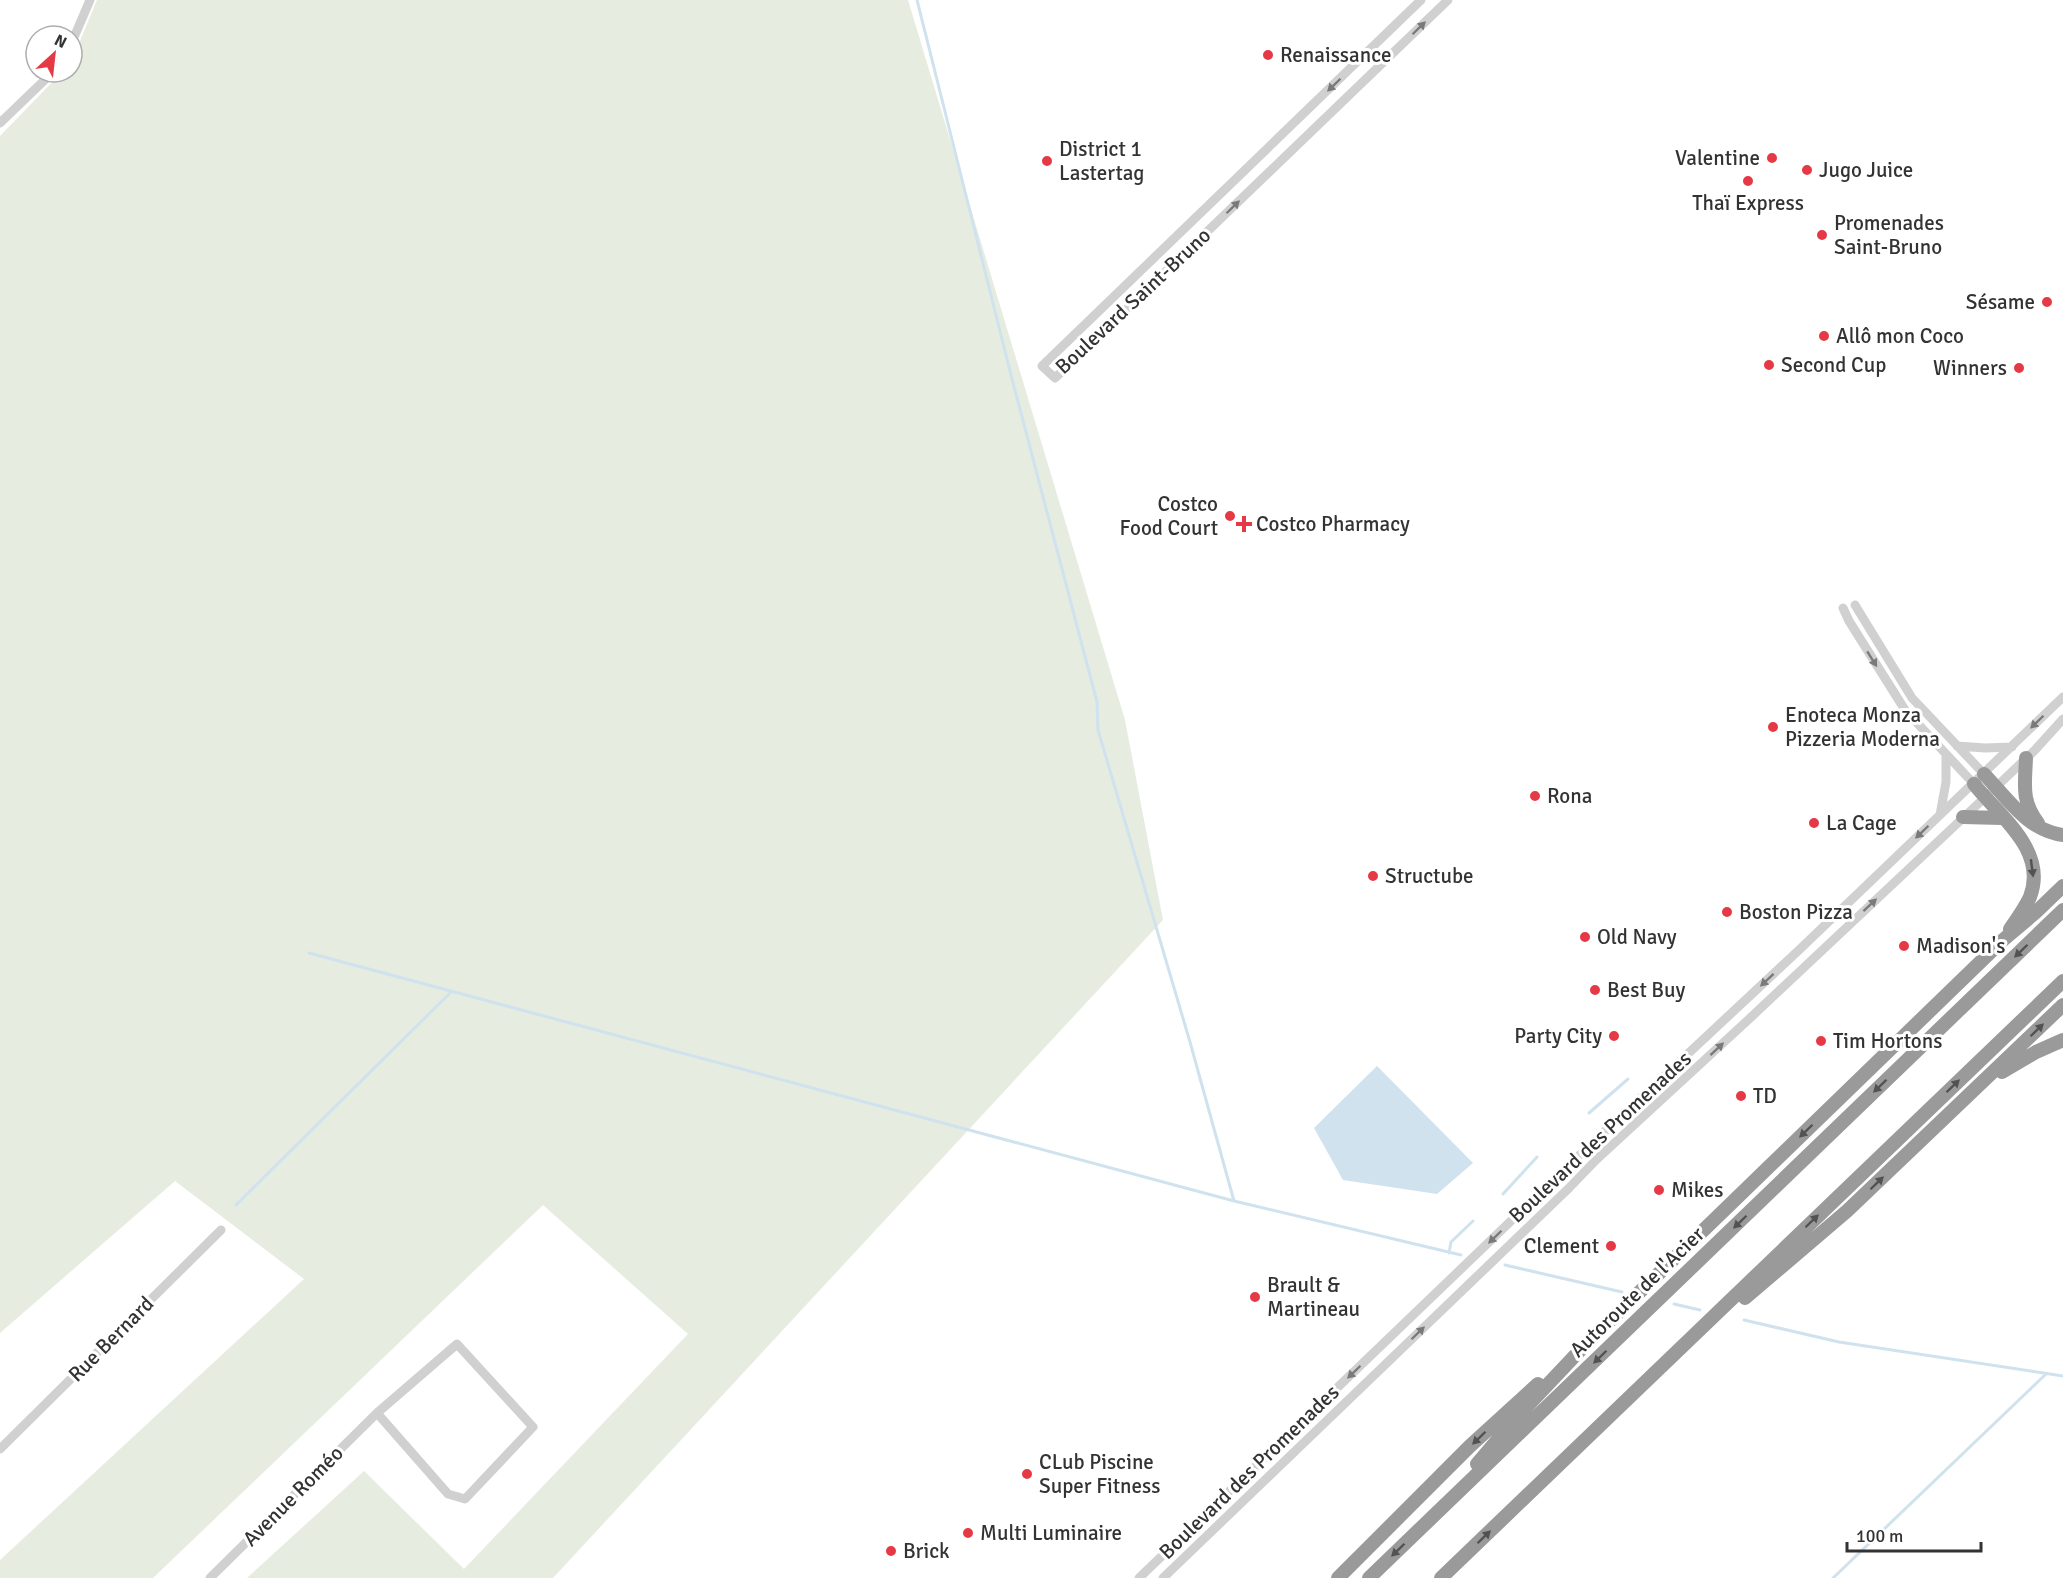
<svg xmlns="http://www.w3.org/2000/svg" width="2063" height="1578" viewBox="0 0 2063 1578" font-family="Signika,sans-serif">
	<rect width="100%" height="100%" fill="#fff"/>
	<!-- green -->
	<path fill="#e6ecdf" d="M 97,0 L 908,0 L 1125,720 L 1163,920 L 553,1578 L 247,1578 L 364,1471 L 464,1569 L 688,1334 L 543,1205 L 153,1578 L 0,1578 L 0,1560 L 304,1279 L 175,1181 L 0,1333 L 0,136 L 62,72 L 72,72 L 72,60 Z"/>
	<!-- water -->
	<path fill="#cfe2ee" d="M 1377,1066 L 1473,1163 L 1437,1194 L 1343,1180 L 1314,1128 Z"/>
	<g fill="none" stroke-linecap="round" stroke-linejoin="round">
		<!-- stream -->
		<path stroke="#cfe2ee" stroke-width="3" d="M 917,0 L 1012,379 L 1097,702 L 1098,730 L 1190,1042 L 1234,1201
			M 309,953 L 1234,1201 L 1461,1255
			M 1589,1113 L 1628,1079
			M 1503,1194 L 1537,1157
			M 236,1205 L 450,993
			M 1449,1253 L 1451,1242 L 1473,1221
			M 1505,1265 L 1622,1292
			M 1674,1304 L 1700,1310
			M 1744,1320 L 1839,1342 L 2063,1376
			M 1833,1578 L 2046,1374"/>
		<!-- minor -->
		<path stroke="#d0d0d0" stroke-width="9" d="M 1421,0 L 1042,366 L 1055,378 L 1448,0
			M 72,42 L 90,0
			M 0,123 L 53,72
			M 1855,605 L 1912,698 L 1984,774
			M 1843,608 L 1849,621 L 1905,710 L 1974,784
			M 1957,746 L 1985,748 L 2012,747
			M 1940,815 L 1946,782 L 1946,755
			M 0,1449 L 221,1230
			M 210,1578 L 377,1413 L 457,1344 L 533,1427 L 465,1499 L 448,1494 L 377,1413
			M 1139,1578 L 1587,1148 L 1799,950 L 2063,697
			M 1163,1578 L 1569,1188 L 1596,1160 L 1748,1020 L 1996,787 L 2035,750 L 2063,719"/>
		<!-- highway -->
		<path stroke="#9a9a9a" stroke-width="14" d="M 2026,758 C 2025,785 2021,801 2038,823
			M 1984,774 C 2007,798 2028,831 2063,835
			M 1974,784 C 1999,816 2048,850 2030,897 C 2025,908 2017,919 2010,929
			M 1963,817 L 2002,818
			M 2002,1072 L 2036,1052 L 2063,1040
			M 1745,1298 L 1847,1211 L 2063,1005
			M 1477,1464 L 1517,1417 L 1586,1344 L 2003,940 L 2036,912 L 2063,886
			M 1338,1578 L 1470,1446 L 1538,1384
			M 1369,1578 L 2063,910
			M 1441,1578 L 2063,981"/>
	</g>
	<!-- one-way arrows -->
	<defs><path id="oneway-solid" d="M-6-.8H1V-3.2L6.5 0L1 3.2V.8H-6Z" transform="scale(1.5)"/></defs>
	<g fill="#7a7a7a">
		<use href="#oneway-solid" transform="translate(1419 28) rotate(-44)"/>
		<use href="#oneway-solid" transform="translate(1334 85) rotate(136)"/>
		<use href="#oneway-solid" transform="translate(1233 207) rotate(-44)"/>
		<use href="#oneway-solid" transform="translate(1872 659) rotate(58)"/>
		<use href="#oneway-solid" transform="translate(2037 722) rotate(136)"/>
		<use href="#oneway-solid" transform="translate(1922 832) rotate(136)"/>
		<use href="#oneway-solid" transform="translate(1870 905) rotate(-43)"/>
		<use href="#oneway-solid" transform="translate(1767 980) rotate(137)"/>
		<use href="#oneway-solid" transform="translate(1717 1049) rotate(-43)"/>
		<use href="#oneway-solid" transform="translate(1495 1237) rotate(136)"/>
		<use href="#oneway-solid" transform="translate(1418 1333) rotate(-44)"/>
		<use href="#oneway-solid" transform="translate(1354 1372) rotate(136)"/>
	</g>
	<g fill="#525252">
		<use href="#oneway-solid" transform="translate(2032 868) rotate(83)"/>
		<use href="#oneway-solid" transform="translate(2021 951) rotate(136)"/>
		<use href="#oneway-solid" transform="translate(2037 1030) rotate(-44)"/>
		<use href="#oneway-solid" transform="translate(1880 1086) rotate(136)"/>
		<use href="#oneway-solid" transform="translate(1953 1086) rotate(-44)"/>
		<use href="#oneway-solid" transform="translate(1806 1131) rotate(136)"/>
		<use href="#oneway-solid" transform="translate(1877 1183) rotate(-44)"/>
		<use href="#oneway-solid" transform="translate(1812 1221) rotate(-44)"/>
		<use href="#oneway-solid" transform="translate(1740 1222) rotate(136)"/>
		<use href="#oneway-solid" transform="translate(1600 1357) rotate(136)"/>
		<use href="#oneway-solid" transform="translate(1479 1438) rotate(136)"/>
		<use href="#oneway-solid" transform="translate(1484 1537) rotate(-44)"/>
		<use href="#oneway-solid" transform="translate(1398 1550) rotate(136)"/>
	</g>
	<!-- markers -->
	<g fill="#e63946" stroke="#fff" stroke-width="2">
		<circle cx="1268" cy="55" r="6"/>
		<circle cx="1772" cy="158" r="6"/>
		<circle cx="1047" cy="161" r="6"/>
		<circle cx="1807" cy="170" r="6"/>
		<circle cx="1748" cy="181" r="6"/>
		<circle cx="1822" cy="235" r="6"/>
		<circle cx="2047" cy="302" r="6"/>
		<circle cx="1824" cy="336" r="6"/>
		<circle cx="1769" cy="365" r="6"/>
		<circle cx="2019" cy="368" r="6"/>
		<circle cx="1230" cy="516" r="6"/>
		<path d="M1241 515h6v6h6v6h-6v6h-6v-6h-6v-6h6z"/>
		<circle cx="1773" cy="727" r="6"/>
		<circle cx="1535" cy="796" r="6"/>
		<circle cx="1814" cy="823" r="6"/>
		<circle cx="1373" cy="876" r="6"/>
		<circle cx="1727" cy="912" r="6"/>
		<circle cx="1585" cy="937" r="6"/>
		<circle cx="1904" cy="946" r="6"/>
		<circle cx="1595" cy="990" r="6"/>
		<circle cx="1614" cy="1036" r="6"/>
		<circle cx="1821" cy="1041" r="6"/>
		<circle cx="1741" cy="1096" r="6"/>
		<circle cx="1659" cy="1190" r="6"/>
		<circle cx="1611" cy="1246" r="6"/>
		<circle cx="1255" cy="1297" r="6"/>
		<circle cx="1027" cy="1474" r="6"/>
		<circle cx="968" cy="1533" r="6"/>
		<circle cx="891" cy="1551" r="6"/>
	</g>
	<g text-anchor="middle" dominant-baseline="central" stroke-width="6" stroke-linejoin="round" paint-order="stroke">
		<!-- poi labels -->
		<g font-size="21" fill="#333" stroke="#fff" text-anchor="start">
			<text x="1280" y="55">Renaissance</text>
			<text x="1059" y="149">District 1<tspan x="1059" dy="24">Lastertag</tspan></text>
			<text x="1760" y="158" text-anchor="end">Valentine</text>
			<text x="1819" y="170">Jugo Juice</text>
			<text x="1748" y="203" text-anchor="middle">Thaï Express</text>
			<text x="1834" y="223">Promenades<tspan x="1834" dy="24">Saint-Bruno</tspan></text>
			<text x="2035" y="302" text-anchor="end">Sésame</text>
			<text x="1836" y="336">Allô mon Coco</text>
			<text x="1781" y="365">Second Cup</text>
			<text x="2007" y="368" text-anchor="end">Winners</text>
			<text x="1218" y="504" text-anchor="end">Costco<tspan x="1218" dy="24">Food Court</tspan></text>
			<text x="1256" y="524">Costco Pharmacy</text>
			<text x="1785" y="715">Enoteca Monza<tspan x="1785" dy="24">Pizzeria Moderna</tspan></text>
			<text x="1547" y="796">Rona</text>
			<text x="1826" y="823">La Cage</text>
			<text x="1385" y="876">Structube</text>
			<text x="1739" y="912">Boston Pizza</text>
			<text x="1597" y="937">Old Navy</text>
			<text x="1916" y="946">Madison's</text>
			<text x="1607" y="990">Best Buy</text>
			<text x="1602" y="1036" text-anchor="end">Party City</text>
			<text x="1833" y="1041">Tim Hortons</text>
			<text x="1753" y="1096">TD</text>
			<text x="1671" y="1190">Mikes</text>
			<text x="1599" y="1246" text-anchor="end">Clement</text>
			<text x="1267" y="1285">Brault &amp;<tspan x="1267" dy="24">Martineau</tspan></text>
			<text x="1039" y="1462">CLub Piscine<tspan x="1039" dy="24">Super Fitness</tspan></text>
			<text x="980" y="1533">Multi Luminaire</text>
			<text x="903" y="1551">Brick</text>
		</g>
		<!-- street labels -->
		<g font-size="21" fill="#333" stroke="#fff">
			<text transform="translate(1133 301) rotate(-43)">Boulevard Saint-Bruno</text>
			<text transform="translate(1600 1137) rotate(-43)">Boulevard des Promenades</text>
			<text transform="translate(1637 1292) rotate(-44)">Autoroute de l'Acier</text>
			<text transform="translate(111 1339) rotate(-45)">Rue Bernard</text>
			<text transform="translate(1249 1472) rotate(-44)">Boulevard des Promenades</text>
			<text transform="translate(293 1496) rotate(-45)">Avenue Roméo</text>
		</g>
	</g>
	<!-- north arrow -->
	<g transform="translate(54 54) rotate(27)"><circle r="28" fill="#ffffff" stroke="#adadad" stroke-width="1.5"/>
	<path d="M0-4.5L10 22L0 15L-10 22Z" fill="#e63946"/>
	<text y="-9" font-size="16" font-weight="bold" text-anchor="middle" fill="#333333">N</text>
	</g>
	<!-- scale -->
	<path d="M1847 1542v9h134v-9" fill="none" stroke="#333333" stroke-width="3"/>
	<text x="1856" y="1542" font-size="18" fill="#333333" stroke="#ffffff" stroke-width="4.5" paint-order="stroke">100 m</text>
</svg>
